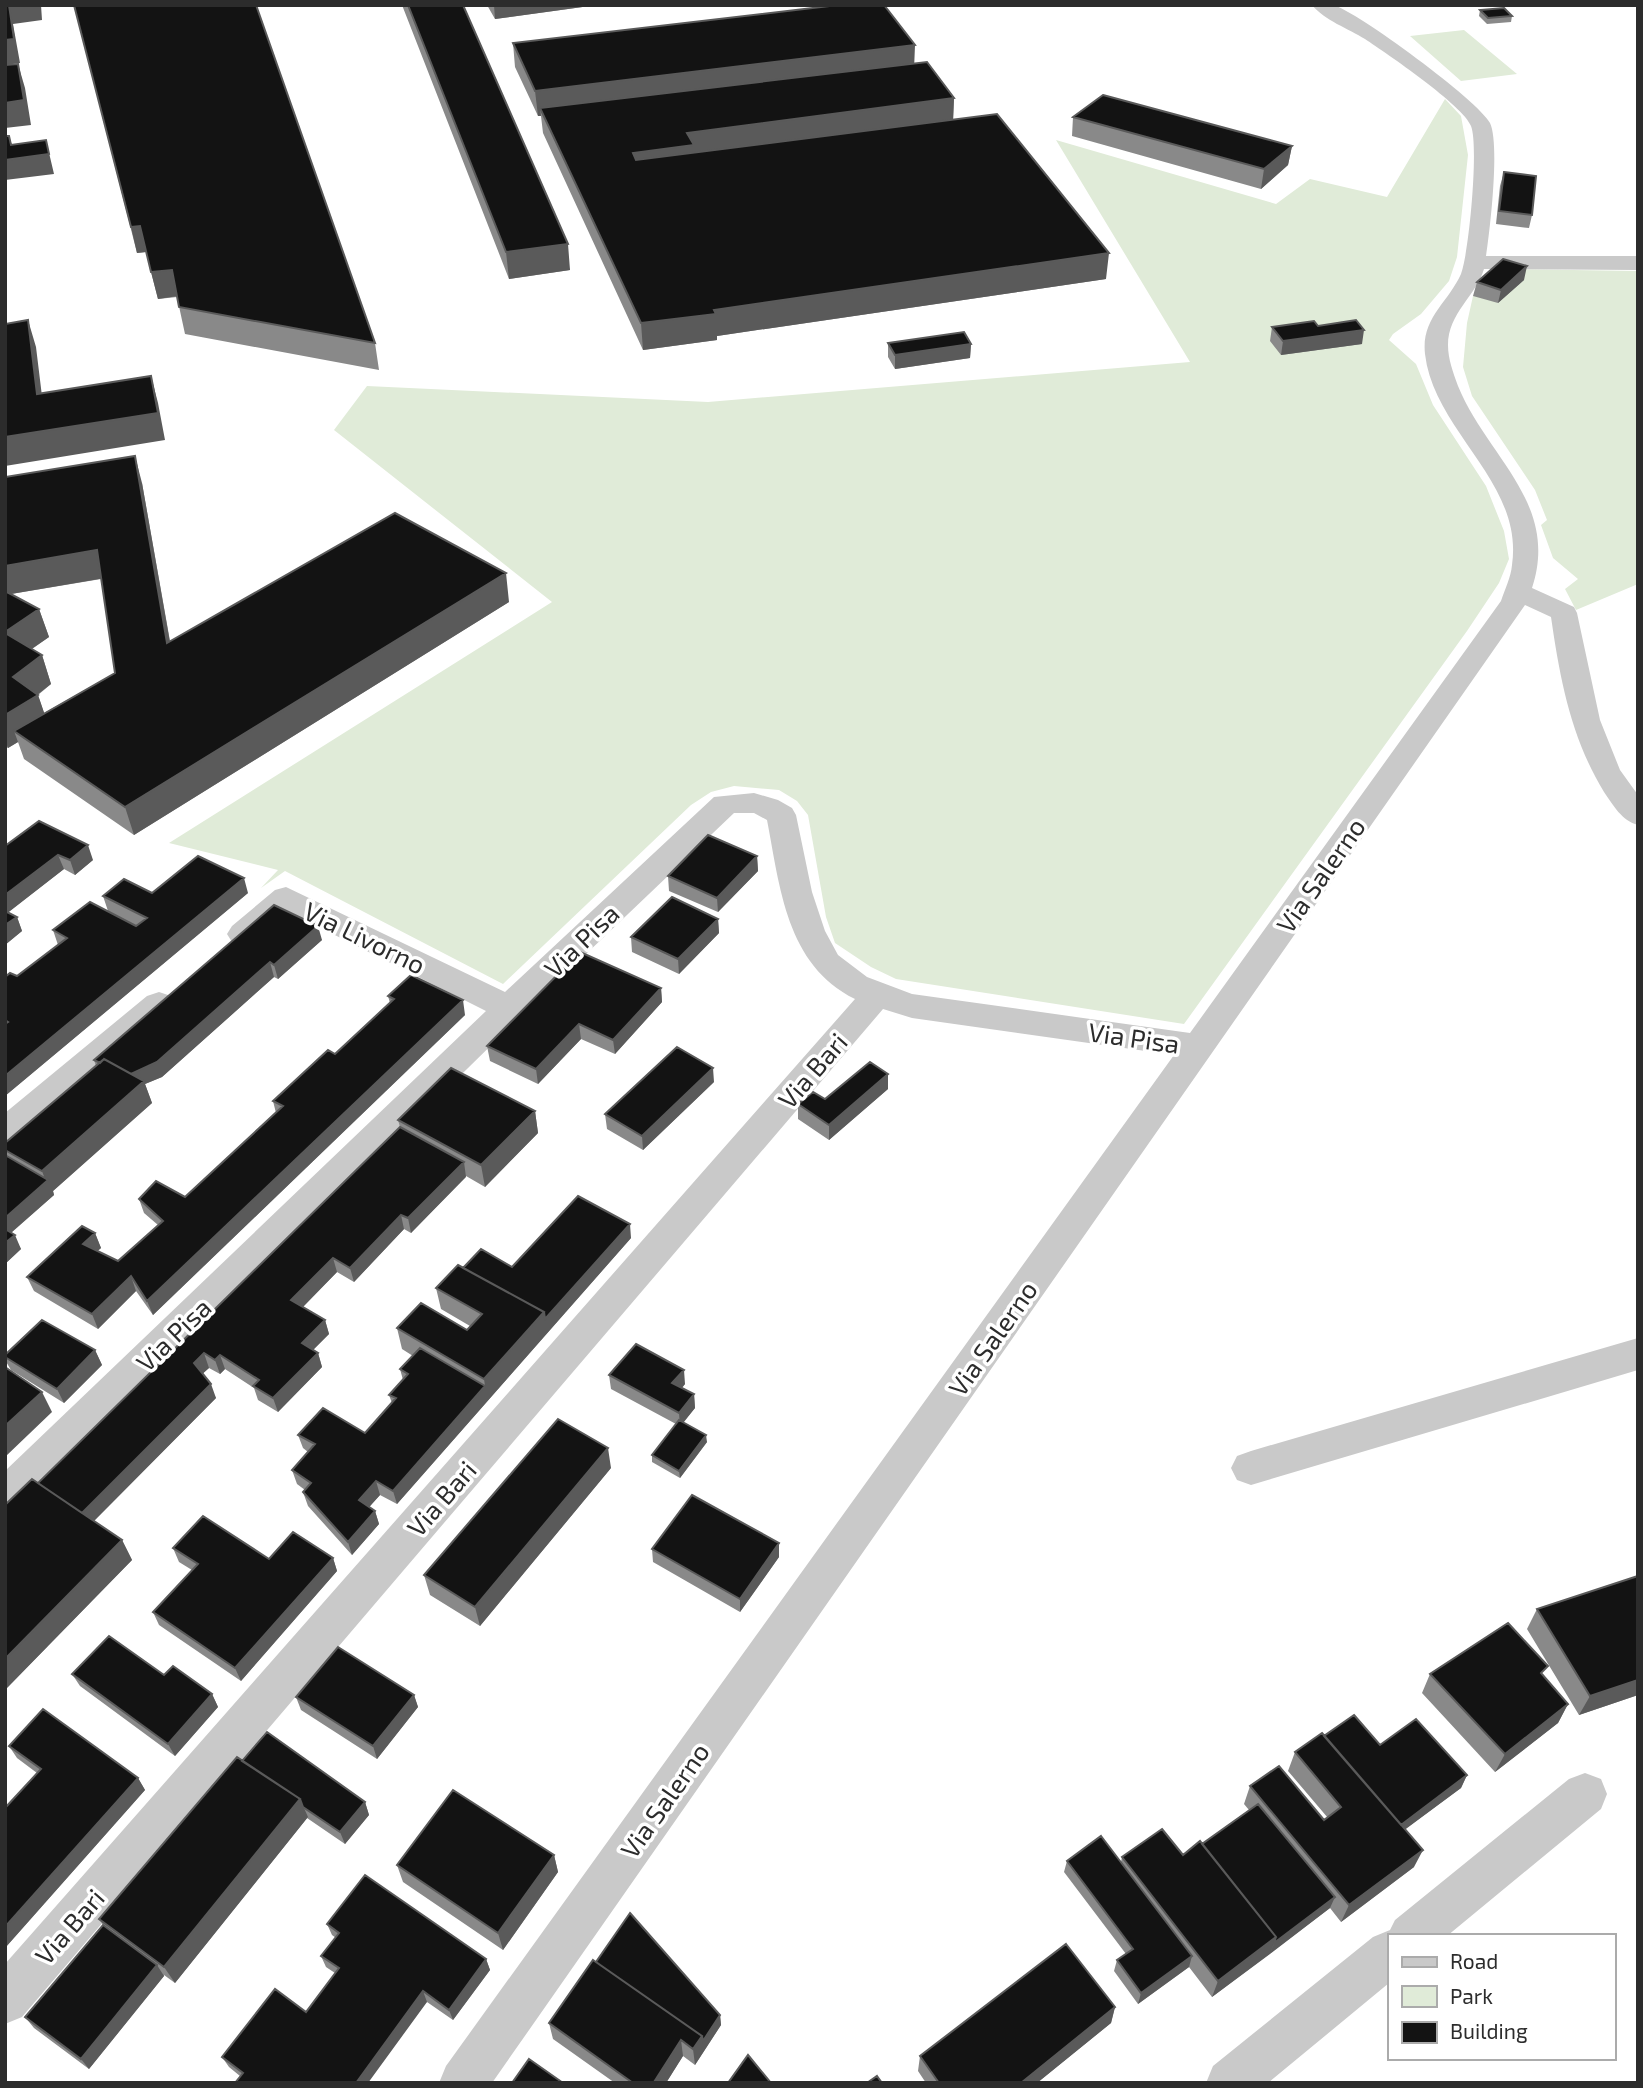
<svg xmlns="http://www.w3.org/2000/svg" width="1643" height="2088" viewBox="0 0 1643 2088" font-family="'Exo 2',sans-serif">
	<rect width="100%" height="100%" fill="#fff"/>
	<!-- green -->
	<path fill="#e0ebd8" d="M 1464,30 L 1517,74 L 1461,81 L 1410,36 Z
		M 1445,99 L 1461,116 L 1468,155 L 1457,257 L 1449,281 L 1421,314 L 1393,334 L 1389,340 L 1416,364 L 1433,405 L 1486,486 L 1504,531 L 1509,559 L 1499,583 L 1467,631 L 1184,1024 L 896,979 L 871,967 L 835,943 L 826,917 L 808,815 L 797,801 L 779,790 L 734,786 L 711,792 L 691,805 L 503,984 L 285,871 L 261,888 L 278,870 L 169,843 L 552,602 L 334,430 L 367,386 L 708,402 L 1190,362 L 1056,140 L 1276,204 L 1310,179 L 1387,197 Z
		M 1503,269 L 1638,271 L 1638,584 L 1576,610 L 1565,589 L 1578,579 L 1553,558 L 1541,525 L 1547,520 L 1535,490 L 1472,396 L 1463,367 L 1467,323 L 1473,296 Z"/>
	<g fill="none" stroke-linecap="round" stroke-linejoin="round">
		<!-- minor -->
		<path fill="#c9c9c9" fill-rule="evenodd" d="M 1312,5 C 1319,5 1327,4 1333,5 C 1357,11 1480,102 1490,123 C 1500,144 1490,230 1486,256 L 1638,256 L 1638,270 L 1484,269 C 1476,296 1448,313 1448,345 C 1448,359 1453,372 1458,386 C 1487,457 1560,503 1532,588 L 1574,607 L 1577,613 L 1600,720 L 1620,770 L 1638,795 L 1638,825 C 1622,821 1613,805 1604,792 C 1571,738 1560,679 1551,617 L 1525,605 L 492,2083 L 439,2083 L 446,2066 L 1174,1055 L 912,1018 L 883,1009 L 22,2017 L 5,2024 L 5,1964 L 855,999 C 786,965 780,887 767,820 L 754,813 L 734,813 L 521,1016 L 19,1509 L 5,1514 L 5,1471 L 486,1011 L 289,912 C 272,927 256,949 232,942 L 227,934 L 232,926 L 275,890 L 286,887 L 505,992 L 714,797 L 754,793 L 778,800 L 792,808 L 796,815 L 812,892 L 825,931 L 838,955 L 867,977 L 912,994 L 1190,1033 L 1501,601 C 1505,589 1511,577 1512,565 C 1524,482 1434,432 1425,354 C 1421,318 1448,303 1461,274 C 1469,253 1479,146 1471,126 C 1464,106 1386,53 1365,39 C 1349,29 1324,20 1312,5 Z
			M 159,992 L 171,996 L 175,1004 L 171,1012 L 17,1142 L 5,1146 L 5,1113 L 147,996 Z
			M 1638,1338 L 1638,1370 L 1251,1485 L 1237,1480 L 1231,1468 L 1237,1456 L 1251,1451 Z
			M 1585,1773 L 1601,1779 L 1607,1794 L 1601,1809 L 1447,1936 L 1389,1936 L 1389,1983 L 1268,2083 L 1206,2083 L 1213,2066 L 1373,1937 L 1390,1930 L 1395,1920 L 1569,1779 Z"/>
	</g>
	<!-- wall -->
	<path fill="#898989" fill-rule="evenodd" d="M 74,5 L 375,343 L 379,370 L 185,334 L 177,297 L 158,299 L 146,252 L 137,253 Z
		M 402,5 L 463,5 L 570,270 L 509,279 Z
		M 487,5 L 597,5 L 495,19 Z
		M 1480,10 L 1512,16 L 1511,22 L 1487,24 L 1479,16 Z
		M 513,43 L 914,63 L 954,98 L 953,119 L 1106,279 L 717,336 L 717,340 L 643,350 L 543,133 L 541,116 L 538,116 L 515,67 Z
		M 1073,117 L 1292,146 L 1288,165 L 1261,189 L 1072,136 Z
		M 1504,172 L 1532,215 L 1529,228 L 1496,224 L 1500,186 Z
		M 1524,280 L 1498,303 L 1473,296 L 1477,282 Z
		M 1318,326 L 1362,344 L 1281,355 L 1270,341 L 1272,327 Z
		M 888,343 L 971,344 L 970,358 L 895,369 L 888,357 Z
		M 5,477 L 142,483 L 170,641 L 509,602 L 134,835 L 24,759 L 18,742 L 8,748 L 5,746 ZM 101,579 L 115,673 L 44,713 L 38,695 L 51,684 L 42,655 L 32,649 L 49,637 L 39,609 L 11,594 Z
		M 5,846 L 93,860 L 75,875 L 64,869 L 8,912 L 17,917 L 22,931 L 5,945 Z
		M 757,856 L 758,871 L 718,912 L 669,891 L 668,876 Z
		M 152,893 L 248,893 L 5,1096 L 5,977 L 17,976 L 58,945 L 53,930 L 108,911 L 103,896 Z
		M 274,905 L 322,940 L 278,979 L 274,977 L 162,1077 L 145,1084 L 152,1103 L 53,1191 L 54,1195 L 11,1233 L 21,1249 L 5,1264 L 5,1143 L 96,1066 L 94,1060 Z
		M 718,919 L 719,933 L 679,974 L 632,952 L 631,937 Z
		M 661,988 L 662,1002 L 615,1054 L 581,1039 L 538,1084 L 490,1061 L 487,1046 Z
		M 388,996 L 465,1015 L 153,1315 L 136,1291 L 98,1329 L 34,1291 L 27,1277 L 95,1233 L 101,1248 L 97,1251 L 118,1261 L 158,1225 L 144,1213 L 139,1199 L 185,1197 L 276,1113 L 273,1101 L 335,1054 L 390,1003 Z
		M 714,1082 L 643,1150 L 607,1129 L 605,1114 Z
		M 888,1089 L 829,1140 L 798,1119 L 798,1104 Z
		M 535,1111 L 538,1133 L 485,1187 L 466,1176 L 411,1233 L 404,1229 L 354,1282 L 337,1272 L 303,1307 L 325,1320 L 329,1334 L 313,1350 L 318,1353 L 322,1367 L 278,1412 L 258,1400 L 254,1388 L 225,1369 L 220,1374 L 209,1368 L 202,1374 L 216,1398 L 94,1521 L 122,1540 L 132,1560 L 5,1690 L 5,1505 L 38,1483 L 400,1127 L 398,1120 Z
		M 631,1238 L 397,1504 L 380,1495 L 369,1507 L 375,1511 L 379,1524 L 352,1555 L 308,1506 L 303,1492 L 305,1490 L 297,1484 L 292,1470 L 308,1452 L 303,1448 L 298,1435 L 365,1433 L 392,1403 L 389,1395 L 403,1380 L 400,1369 L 413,1356 L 402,1349 L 397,1328 L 467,1330 L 470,1326 L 441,1309 L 436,1288 L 463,1268 L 512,1267 Z
		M 95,1350 L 102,1365 L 64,1403 L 11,1370 L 5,1360 L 5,1355 Z
		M 609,1375 L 685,1384 L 682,1388 L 694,1394 L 695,1408 L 683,1422 L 707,1442 L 680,1478 L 652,1462 L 652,1455 L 676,1424 L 611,1389 Z
		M 611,1468 L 480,1626 L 430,1595 L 424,1575 Z
		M 779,1543 L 779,1557 L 740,1612 L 653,1562 L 652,1549 Z
		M 173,1548 L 269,1559 L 333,1558 L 337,1571 L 241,1681 L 159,1625 L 153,1612 L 192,1570 L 179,1562 Z
		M 1537,1609 L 1638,1695 L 1579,1715 L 1527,1629 Z
		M 72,1674 L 164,1675 L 212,1694 L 218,1707 L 175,1756 L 80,1686 Z
		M 1430,1674 L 1543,1675 L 1568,1704 L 1558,1723 L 1495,1772 L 1422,1693 Z
		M 414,1695 L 418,1707 L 377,1759 L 301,1710 L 296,1697 Z
		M 1324,1736 L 1380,1745 L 1467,1775 L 1461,1788 L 1405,1829 L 1414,1867 L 1341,1922 L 1330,1908 L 1212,1997 L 1189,1967 L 1138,2004 L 1114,1971 L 1117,1960 L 1126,1954 L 1064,1872 L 1067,1861 L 1121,1862 L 1122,1857 L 1183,1855 L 1202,1844 L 1249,1810 L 1244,1804 L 1250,1786 L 1324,1820 L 1328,1818 L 1288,1771 L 1295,1752 Z
		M 9,1746 L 138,1778 L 145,1790 L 5,1948 L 5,1808 L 37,1773 L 17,1758 Z
		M 242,1761 L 365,1802 L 369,1815 L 345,1844 L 307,1818 L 175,1983 L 164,1975 L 164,1976 L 89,2069 L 34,2028 L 25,2017 L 103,1925 L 99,1919 Z
		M 554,1855 L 558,1872 L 503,1950 L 403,1882 L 397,1865 Z
		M 327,1924 L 486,1959 L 490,1970 L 453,2020 L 427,2002 L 240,2076 L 229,2067 L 222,2057 L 306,2012 L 335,1973 L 326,1967 L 321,1956 L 336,1938 L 332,1935 Z
		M 596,1962 L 720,2015 L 721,2025 L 695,2065 L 683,2056 L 666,2083 L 615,2083 L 553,2039 L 549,2023 Z
		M 1115,2007 L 1111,2023 L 1037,2083 L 926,2083 L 918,2071 L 920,2056 Z"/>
	<!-- shaded-wall -->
	<path fill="#5a5a5a" d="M 9,5 L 41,5 L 42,20 L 13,24 L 20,63 L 5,65 L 5,40 Z
		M 494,5 L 597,5 L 495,19 Z
		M 915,45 L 914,70 L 540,108 L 541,116 L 538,116 L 535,91 Z
		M 18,64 L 25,88 L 31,125 L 5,128 L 5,103 Z
		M 954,98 L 953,123 L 634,179 L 633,153 L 687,133 Z
		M 9,136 L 15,155 L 46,140 L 54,174 L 5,180 L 5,160 L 11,145 Z
		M 1292,146 L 1288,165 L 1261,189 L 1264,169 Z
		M 140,226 L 146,252 L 137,253 L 131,227 Z
		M 568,244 L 570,270 L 509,279 L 506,252 Z
		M 1109,253 L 1106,279 L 717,336 L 717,340 L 643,350 L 641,323 L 714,310 Z
		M 1527,266 L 1524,280 L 1498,303 L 1501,290 Z
		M 172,270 L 178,296 L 158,299 L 151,272 Z
		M 28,320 L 36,347 L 45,421 L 37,394 Z
		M 1364,330 L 1362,344 L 1281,355 L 1283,341 Z
		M 971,344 L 970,358 L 895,369 L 895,355 Z
		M 151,376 L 158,403 L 165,440 L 5,466 L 5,437 Z
		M 135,456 L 142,483 L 175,671 L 167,643 Z
		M 97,550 L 105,578 L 5,595 L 5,566 Z
		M 506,573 L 509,602 L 134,835 L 125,807 Z
		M 39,609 L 49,637 L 14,661 L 5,632 Z
		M 42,655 L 51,684 L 33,698 L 38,695 L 48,724 L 14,731 L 18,742 L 8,748 L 5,740 L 5,715 L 13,677 Z
		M 88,845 L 93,860 L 75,875 L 70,860 Z
		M 58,855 L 64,869 L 5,915 L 5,895 Z
		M 757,856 L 758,871 L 718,912 L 717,898 Z
		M 244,878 L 248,893 L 5,1096 L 5,1076 Z
		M 17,917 L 22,931 L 5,945 L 5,925 Z
		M 718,919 L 719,933 L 679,974 L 678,959 Z
		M 318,926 L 322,940 L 278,979 L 274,965 Z
		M 270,962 L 274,977 L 162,1077 L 145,1084 L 152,1103 L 53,1191 L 54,1195 L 5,1238 L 5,1218 L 46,1182 L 42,1171 L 125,1076 Z
		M 661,988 L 662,1002 L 615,1054 L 613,1040 Z
		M 463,1000 L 465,1015 L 153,1315 L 147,1301 Z
		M 579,1024 L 581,1039 L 538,1084 L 536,1069 Z
		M 713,1068 L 714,1082 L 643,1150 L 642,1136 Z
		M 888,1074 L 888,1089 L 829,1140 L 829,1125 Z
		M 535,1111 L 538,1133 L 485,1187 L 481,1165 Z
		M 464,1162 L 466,1177 L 411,1233 L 408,1218 Z
		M 401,1215 L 404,1229 L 354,1282 L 350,1268 Z
		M 630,1224 L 631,1238 L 397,1504 L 393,1491 L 485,1386 L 484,1379 L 544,1312 Z
		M 95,1233 L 101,1248 L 89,1259 L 83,1244 Z
		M 15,1235 L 21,1249 L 5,1264 L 5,1243 Z
		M 333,1258 L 337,1272 L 295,1315 L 291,1300 Z
		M 131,1276 L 136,1291 L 98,1329 L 92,1314 Z
		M 325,1320 L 329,1334 L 306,1357 L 302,1343 Z
		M 95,1350 L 102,1365 L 64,1403 L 57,1389 Z
		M 204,1353 L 209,1368 L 199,1377 L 194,1363 Z
		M 318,1353 L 322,1367 L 278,1412 L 273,1398 Z
		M 220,1355 L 225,1369 L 220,1374 L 215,1360 Z
		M 684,1370 L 685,1384 L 674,1397 L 672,1383 Z
		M 211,1384 L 216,1398 L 86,1529 L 79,1515 Z
		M 42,1392 L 52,1412 L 5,1457 L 5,1426 Z
		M 694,1394 L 695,1408 L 680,1427 L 679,1413 Z
		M 706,1435 L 707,1442 L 680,1478 L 679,1471 Z
		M 608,1448 L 611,1468 L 480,1626 L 475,1607 Z
		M 376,1481 L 380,1495 L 363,1514 L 359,1500 Z
		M 375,1511 L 379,1524 L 352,1555 L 348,1542 Z
		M 122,1540 L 132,1560 L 5,1690 L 5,1659 Z
		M 779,1543 L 779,1557 L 740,1612 L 740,1599 Z
		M 333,1558 L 337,1571 L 241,1681 L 235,1668 Z
		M 1638,1680 L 1638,1695 L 1579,1715 L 1590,1696 Z
		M 212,1694 L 218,1707 L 175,1756 L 168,1744 Z
		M 414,1695 L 418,1707 L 377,1759 L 373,1746 Z
		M 1568,1704 L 1558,1723 L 1495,1772 L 1505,1754 Z
		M 1467,1775 L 1461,1788 L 1391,1840 L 1396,1828 Z
		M 138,1778 L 145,1790 L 5,1948 L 5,1927 Z
		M 300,1799 L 308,1817 L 175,1983 L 164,1967 Z
		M 365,1802 L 369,1815 L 345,1844 L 340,1832 Z
		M 1423,1850 L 1414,1867 L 1341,1922 L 1349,1905 Z
		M 554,1855 L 558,1872 L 503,1950 L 498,1933 Z
		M 1335,1897 L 1330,1908 L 1270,1954 L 1274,1943 Z
		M 1276,1937 L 1270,1954 L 1212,1997 L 1218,1981 Z
		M 1192,1956 L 1189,1967 L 1138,2004 L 1141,1993 Z
		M 486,1959 L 490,1970 L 453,2020 L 449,2010 Z
		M 157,1965 L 164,1976 L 89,2069 L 81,2059 Z
		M 423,1991 L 427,2002 L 368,2083 L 356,2083 Z
		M 1115,2007 L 1111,2023 L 1037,2083 L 1021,2083 Z
		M 720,2015 L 721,2025 L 695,2065 L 693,2049 L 702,2036 Z
		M 681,2040 L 683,2056 L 666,2083 L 654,2083 Z"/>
	<!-- building -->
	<path fill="#131313" stroke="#5a5a5a" stroke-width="2" d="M 5,5 L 9,5 L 14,39 L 5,40 Z
		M 74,5 L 256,5 L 375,343 L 179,307 L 172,270 L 151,272 L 140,226 L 131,227 Z
		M 408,5 L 463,5 L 568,244 L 506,252 Z
		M 838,5 L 884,5 L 915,45 L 535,91 L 513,43 Z
		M 1504,8 L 1512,16 L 1488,18 L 1480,10 Z
		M 927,62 L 954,98 L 687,133 L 694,145 L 633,153 L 636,160 L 997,114 L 1109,253 L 714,310 L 716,314 L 641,323 L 540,108 Z
		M 18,64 L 24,100 L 5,103 L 5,65 Z
		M 1103,95 L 1292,146 L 1264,169 L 1073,117 Z
		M 5,136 L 9,136 L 11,145 L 46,140 L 49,154 L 5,160 Z
		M 1504,172 L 1536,176 L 1532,215 L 1499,211 Z
		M 1503,259 L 1527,266 L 1501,290 L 1477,282 Z
		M 28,320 L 37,394 L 151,376 L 158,413 L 5,437 L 5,324 Z
		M 1356,320 L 1364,330 L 1283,341 L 1272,327 L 1314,321 L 1318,326 Z
		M 964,332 L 971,344 L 895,355 L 888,343 Z
		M 135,456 L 167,643 L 395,513 L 506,573 L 125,807 L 14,731 L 115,673 L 97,550 L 5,566 L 5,477 Z
		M 5,591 L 39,609 L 5,632 Z
		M 5,633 L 42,655 L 13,677 L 38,695 L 5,715 Z
		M 39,821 L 88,845 L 70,860 L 58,855 L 5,895 L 5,846 Z
		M 708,835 L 757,856 L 717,898 L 668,876 Z
		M 198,856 L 244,878 L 5,1076 L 5,1024 L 8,1022 L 5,1020 L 5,977 L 10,973 L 17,976 L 67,938 L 53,930 L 90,902 L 136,926 L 147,918 L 103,896 L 124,879 L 152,893 Z
		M 672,897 L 718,919 L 678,959 L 631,937 Z
		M 274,905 L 318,926 L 274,965 L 270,962 L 157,1062 L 131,1074 L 104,1059 L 100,1063 L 94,1060 Z
		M 5,911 L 17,917 L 5,925 Z
		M 580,952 L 661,988 L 613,1040 L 579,1024 L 536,1069 L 487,1046 Z
		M 411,975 L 463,1000 L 147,1301 L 131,1276 L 92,1314 L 27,1277 L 82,1226 L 95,1233 L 83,1244 L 118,1261 L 163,1221 L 139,1199 L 156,1181 L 185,1197 L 283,1106 L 273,1101 L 328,1050 L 335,1054 L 394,999 L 388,996 Z
		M 677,1047 L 713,1068 L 642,1136 L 605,1114 Z
		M 104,1059 L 144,1081 L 42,1171 L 5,1150 L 5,1143 Z
		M 870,1062 L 888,1074 L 829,1125 L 798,1104 L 813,1092 L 825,1099 Z
		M 451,1068 L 535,1111 L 481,1165 L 398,1120 Z
		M 400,1127 L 464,1162 L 408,1218 L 401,1215 L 350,1268 L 333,1258 L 291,1300 L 325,1320 L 302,1343 L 318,1353 L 273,1398 L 253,1386 L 259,1380 L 220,1355 L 215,1360 L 204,1353 L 194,1363 L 211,1384 L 82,1513 L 38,1483 Z
		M 5,1155 L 48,1180 L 5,1218 Z
		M 578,1196 L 630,1224 L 545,1319 L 544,1312 L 463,1268 L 481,1249 L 512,1267 Z
		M 5,1229 L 15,1235 L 5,1243 Z
		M 458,1265 L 544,1312 L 484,1379 L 397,1328 L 421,1303 L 467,1330 L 482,1314 L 436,1288 Z
		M 42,1320 L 95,1350 L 57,1389 L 5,1357 L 5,1355 Z
		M 636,1344 L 684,1370 L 672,1383 L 694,1394 L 679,1413 L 609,1375 Z
		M 420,1348 L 485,1386 L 393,1491 L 376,1481 L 359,1500 L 375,1511 L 348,1542 L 303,1492 L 311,1483 L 292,1470 L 315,1444 L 298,1435 L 323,1408 L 365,1433 L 396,1398 L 389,1395 L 408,1374 L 400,1369 Z
		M 5,1367 L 42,1392 L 5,1426 Z
		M 558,1419 L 608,1448 L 475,1607 L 424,1575 Z
		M 679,1420 L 706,1435 L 679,1471 L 652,1455 Z
		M 32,1479 L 122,1540 L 5,1659 L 5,1505 Z
		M 692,1495 L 779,1543 L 740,1599 L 652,1549 Z
		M 203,1516 L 269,1559 L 293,1532 L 333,1558 L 235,1668 L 153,1612 L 198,1564 L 173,1548 Z
		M 1638,1576 L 1638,1680 L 1590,1696 L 1537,1609 Z
		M 1508,1623 L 1548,1666 L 1541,1673 L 1568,1704 L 1505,1754 L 1430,1674 Z
		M 109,1636 L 164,1675 L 173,1666 L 212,1694 L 168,1744 L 72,1674 Z
		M 338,1647 L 414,1695 L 373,1746 L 296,1697 Z
		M 43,1709 L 138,1778 L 5,1927 L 5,1808 L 41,1769 L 9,1746 Z
		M 1354,1715 L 1380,1745 L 1416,1719 L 1467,1775 L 1401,1825 L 1324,1736 Z
		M 267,1732 L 365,1802 L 340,1832 L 303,1807 L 300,1799 L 242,1761 Z
		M 1322,1733 L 1423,1850 L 1349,1905 L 1250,1786 L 1279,1766 L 1324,1820 L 1341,1807 L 1295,1752 Z
		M 237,1757 L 300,1799 L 164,1967 L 99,1919 Z
		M 453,1790 L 554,1855 L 498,1933 L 397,1865 Z
		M 1258,1804 L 1335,1897 L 1274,1943 L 1276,1937 L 1202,1844 Z
		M 1162,1829 L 1183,1855 L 1200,1841 L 1276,1937 L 1218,1981 L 1122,1857 Z
		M 1101,1836 L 1192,1956 L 1141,1993 L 1117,1960 L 1133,1949 L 1067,1861 Z
		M 365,1875 L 486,1959 L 449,2010 L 423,1991 L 356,2083 L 235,2083 L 243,2073 L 222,2057 L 275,1989 L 306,2012 L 339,1968 L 321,1956 L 339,1933 L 327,1924 Z
		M 630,1913 L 720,2015 L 703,2041 L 702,2036 L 596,1962 Z
		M 103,1925 L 157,1965 L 81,2059 L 25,2017 Z
		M 1066,1944 L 1115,2007 L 1021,2083 L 939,2083 L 920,2056 Z
		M 593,1960 L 702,2036 L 693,2049 L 681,2040 L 654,2082 L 655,2083 L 633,2083 L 549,2023 Z
		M 748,2055 L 771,2083 L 728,2083 Z
		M 529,2059 L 563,2083 L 512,2083 Z
		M 877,2076 L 882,2083 L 867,2083 Z"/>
	<g text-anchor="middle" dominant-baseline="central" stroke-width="7" stroke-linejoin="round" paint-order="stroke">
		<!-- street labels -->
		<g font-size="26" fill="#2c2c2c" stroke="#fff">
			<text transform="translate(1320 875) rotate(-55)">Via Salerno</text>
			<text transform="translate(365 937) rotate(26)">Via Livorno</text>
			<text transform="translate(581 940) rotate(-44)">Via Pisa</text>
			<text transform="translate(1134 1037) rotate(8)">Via Pisa</text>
			<text transform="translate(812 1070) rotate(-49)">Via Bari</text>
			<text transform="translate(173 1334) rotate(-44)">Via Pisa</text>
			<text transform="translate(992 1338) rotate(-55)">Via Salerno</text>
			<text transform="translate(441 1498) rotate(-49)">Via Bari</text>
			<text transform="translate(664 1800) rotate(-55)">Via Salerno</text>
			<text transform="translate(69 1926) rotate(-49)">Via Bari</text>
		</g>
	</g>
	<!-- border -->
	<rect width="1643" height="2088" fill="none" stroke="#2c2c2c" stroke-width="14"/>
	<!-- legend -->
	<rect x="1388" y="1934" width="228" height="126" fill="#ffffff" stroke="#ababab" stroke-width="2"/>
	<rect x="1402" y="1957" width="35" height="10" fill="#c9c9c9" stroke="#ababab" stroke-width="2"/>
	<text x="1450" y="1969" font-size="21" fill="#2c2c2c">Road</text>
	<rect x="1402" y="1986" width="35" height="21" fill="#e0ebd8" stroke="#ababab" stroke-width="2"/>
	<text x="1450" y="2004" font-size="21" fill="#2c2c2c">Park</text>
	<rect x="1402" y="2022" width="35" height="21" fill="#131313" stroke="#ababab" stroke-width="2"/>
	<text x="1450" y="2039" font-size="21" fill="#2c2c2c">Building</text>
</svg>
